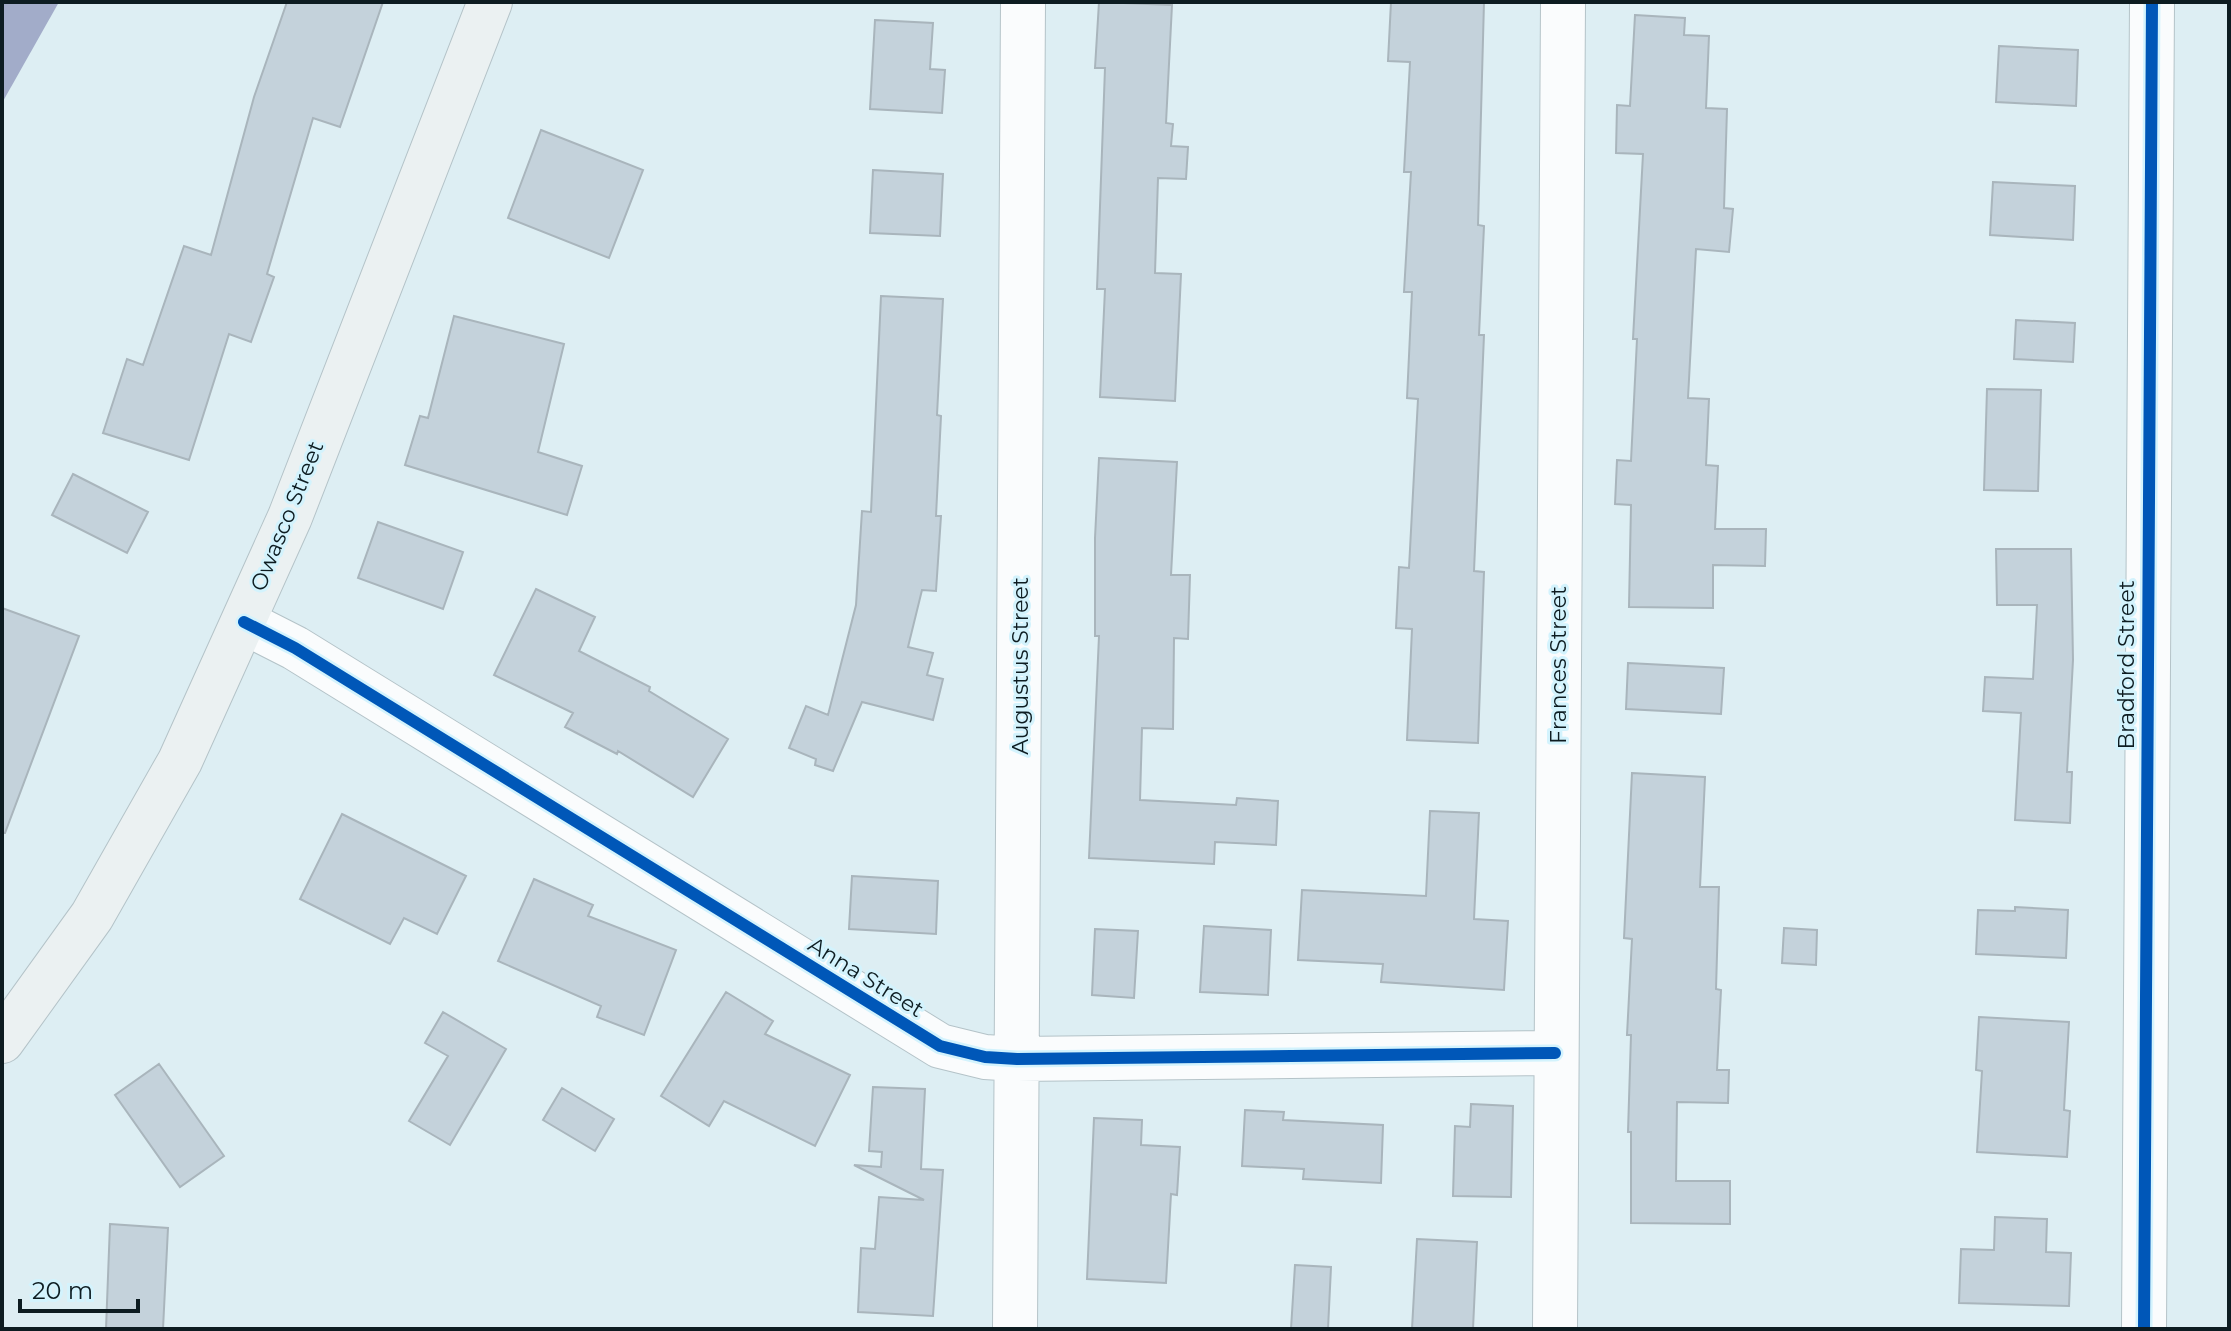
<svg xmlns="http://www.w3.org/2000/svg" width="2231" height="1331" viewBox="0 0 2231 1331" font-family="Montserrat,sans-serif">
	<rect width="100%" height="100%" fill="#ddeef3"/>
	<!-- water -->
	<path fill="#a2acc9" d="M 2,2 L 59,2 L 2,103 Z"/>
	<!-- building -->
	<path fill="#c4d2db" stroke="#a9b5bc" stroke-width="2" d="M 287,2 L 383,2 L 340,127 L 313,118 L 267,274 L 274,277 L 251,342 L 229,334 L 189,460 L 103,433 L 127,359 L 143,365 L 184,246 L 211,255 L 254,97 Z
		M 1099,2 L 1172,5 L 1166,123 L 1173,124 L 1171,146 L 1188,147 L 1186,179 L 1158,178 L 1155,273 L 1181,274 L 1175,401 L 1100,397 L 1105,289 L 1097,289 L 1105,68 L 1095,68 Z
		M 1391,2 L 1484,2 L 1478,225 L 1484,226 L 1479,335 L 1484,335 L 1474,571 L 1484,572 L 1478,743 L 1407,740 L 1412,629 L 1396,628 L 1399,567 L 1409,568 L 1418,399 L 1407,398 L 1412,292 L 1404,292 L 1411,172 L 1404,172 L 1410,62 L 1388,61 Z
		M 1635,15 L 1685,18 L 1684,35 L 1709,36 L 1706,108 L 1727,109 L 1724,208 L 1733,209 L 1729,252 L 1696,249 L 1688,398 L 1709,399 L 1706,465 L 1718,466 L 1715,529 L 1766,529 L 1765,566 L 1713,565 L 1713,608 L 1629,607 L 1631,505 L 1615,504 L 1617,460 L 1631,461 L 1637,339 L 1633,339 L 1643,154 L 1616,153 L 1617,105 L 1630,106 Z
		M 875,20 L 933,23 L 930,69 L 945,70 L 942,113 L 870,109 Z
		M 1999,46 L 2078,50 L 2076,106 L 1996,102 Z
		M 541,130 L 643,170 L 609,258 L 508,218 Z
		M 873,170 L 943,174 L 940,236 L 870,233 Z
		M 1993,182 L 2075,186 L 2073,240 L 1990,235 Z
		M 881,296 L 943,299 L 937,415 L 941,416 L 936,516 L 941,516 L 936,591 L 922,590 L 908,647 L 933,653 L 927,675 L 943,679 L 933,720 L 862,702 L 833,771 L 815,765 L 816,759 L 789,748 L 806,706 L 828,715 L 856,605 L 862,511 L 871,512 Z
		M 454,316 L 564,344 L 538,452 L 582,466 L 567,515 L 405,465 L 420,416 L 428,418 Z
		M 2016,320 L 2075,323 L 2073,362 L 2014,359 Z
		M 1987,389 L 2041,390 L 2038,491 L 1984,490 Z
		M 1099,458 L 1177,462 L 1171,575 L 1190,575 L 1188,639 L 1174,638 L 1173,729 L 1142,728 L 1140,800 L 1236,805 L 1237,798 L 1278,801 L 1276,845 L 1215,842 L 1214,864 L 1089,858 L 1099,636 L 1095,636 L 1095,538 Z
		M 73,474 L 148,512 L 127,553 L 52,515 Z
		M 378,522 L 463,552 L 443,609 L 358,578 Z
		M 1996,549 L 2071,549 L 2073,660 L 2067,772 L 2072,772 L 2070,823 L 2015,820 L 2021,713 L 1983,711 L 1985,677 L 2033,679 L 2037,605 L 1997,605 Z
		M 536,589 L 595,617 L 579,651 L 650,687 L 649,691 L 728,739 L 693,797 L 618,751 L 617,754 L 565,727 L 573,713 L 494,675 Z
		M 2,608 L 79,636 L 5,833 L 2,833 Z
		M 1628,663 L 1724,668 L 1721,714 L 1626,709 Z
		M 1632,773 L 1705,777 L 1700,887 L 1719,887 L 1716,989 L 1721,990 L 1717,1070 L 1729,1070 L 1728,1103 L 1677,1102 L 1676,1181 L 1730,1181 L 1730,1224 L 1631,1223 L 1631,1132 L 1628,1132 L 1631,1035 L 1627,1035 L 1632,939 L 1624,938 Z
		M 1430,811 L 1479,813 L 1474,919 L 1508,921 L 1504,990 L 1381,982 L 1383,964 L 1298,960 L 1302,890 L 1426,896 Z
		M 342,814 L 466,876 L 437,934 L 404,918 L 390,944 L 300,899 Z
		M 852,876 L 938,881 L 936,934 L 849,929 Z
		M 534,879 L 593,905 L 588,916 L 676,950 L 644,1035 L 597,1017 L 601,1006 L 498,961 Z
		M 2015,907 L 2068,910 L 2066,958 L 1976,954 L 1978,910 L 2015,911 Z
		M 1204,926 L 1271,930 L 1268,995 L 1200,992 Z
		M 1784,928 L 1817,930 L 1816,965 L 1782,963 Z
		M 1095,929 L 1138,931 L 1134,998 L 1092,995 Z
		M 726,992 L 773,1021 L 765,1034 L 850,1075 L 815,1146 L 724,1101 L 709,1126 L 661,1096 Z
		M 443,1012 L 506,1049 L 450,1145 L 409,1121 L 448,1056 L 425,1043 Z
		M 1979,1017 L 2069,1022 L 2064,1110 L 2070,1111 L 2067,1157 L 1977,1152 L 1982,1071 L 1976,1070 Z
		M 159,1064 L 224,1156 L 180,1187 L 115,1095 Z
		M 873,1087 L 925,1089 L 921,1169 L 943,1170 L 933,1316 L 858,1312 L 861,1248 L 875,1249 L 879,1197 L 924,1200 L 854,1165 L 881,1167 L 882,1152 L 869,1151 Z
		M 562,1088 L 614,1119 L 595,1151 L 543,1120 Z
		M 1471,1104 L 1513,1106 L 1511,1197 L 1453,1196 L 1455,1126 L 1470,1127 Z
		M 1245,1110 L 1284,1112 L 1283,1120 L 1383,1125 L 1381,1183 L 1303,1179 L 1304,1169 L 1242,1166 Z
		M 1094,1118 L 1142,1120 L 1141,1145 L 1180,1147 L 1177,1195 L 1171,1194 L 1166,1283 L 1087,1279 Z
		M 1995,1217 L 2047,1219 L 2046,1252 L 2071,1253 L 2069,1306 L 1959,1303 L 1961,1249 L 1994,1250 Z
		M 110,1224 L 168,1228 L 163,1329 L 106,1329 Z
		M 1417,1239 L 1477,1242 L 1473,1329 L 1412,1329 Z
		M 1295,1265 L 1331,1267 L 1328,1329 L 1291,1329 Z"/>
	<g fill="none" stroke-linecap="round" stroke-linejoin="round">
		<!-- street casing -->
		<g stroke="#b4c3c8" stroke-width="46">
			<path id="street" d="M 244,622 L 295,648 L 940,1046 L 985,1057 L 1017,1059 L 1555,1053
				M 1015,1329 L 1023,2
				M 1555,1329 L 1563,2
				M 2144,1329 L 2152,2"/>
		</g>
		<!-- secondary casing -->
		<g stroke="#b4c3c8" stroke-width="46">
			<path id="secondary" d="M 2,1041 L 92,916 L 180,761 L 290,517 L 490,2"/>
		</g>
		<!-- street -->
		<use href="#street" stroke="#fafcfd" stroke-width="44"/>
		<!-- secondary -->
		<use href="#secondary" stroke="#ebf1f2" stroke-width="44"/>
		<!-- cycleway casing -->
		<g stroke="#d3f3fd" stroke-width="17">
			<path id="cycleway" d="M 244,622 L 295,648 L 940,1046 L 985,1057 L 1017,1059 L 1555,1053
				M 2144,1329 L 2152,2"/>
		</g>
		<!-- cycleway -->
		<use href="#cycleway" stroke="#0057b8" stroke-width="12"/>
	</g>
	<g text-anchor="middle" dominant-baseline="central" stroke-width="6" stroke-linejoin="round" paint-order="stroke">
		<!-- street labels -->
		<g font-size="22" fill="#0d1c21" stroke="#d3f3fd">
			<text transform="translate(287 516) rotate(-68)">Owasco Street</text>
			<text transform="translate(1558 665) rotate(-90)">Frances Street</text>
			<text transform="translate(2126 665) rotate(-90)">Bradford Street</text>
			<text transform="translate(1020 666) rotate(-90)">Augustus Street</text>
			<text transform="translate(866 977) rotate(32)">Anna Street</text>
		</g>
	</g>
	<!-- border -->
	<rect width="2231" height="1331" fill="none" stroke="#0d1c21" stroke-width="8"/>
	<!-- scale -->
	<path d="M20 1299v12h118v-12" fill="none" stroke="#0d1c21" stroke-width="4"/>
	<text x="32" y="1299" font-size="24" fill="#0d1c21" stroke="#d3f3fd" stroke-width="6" paint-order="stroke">20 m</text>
</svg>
